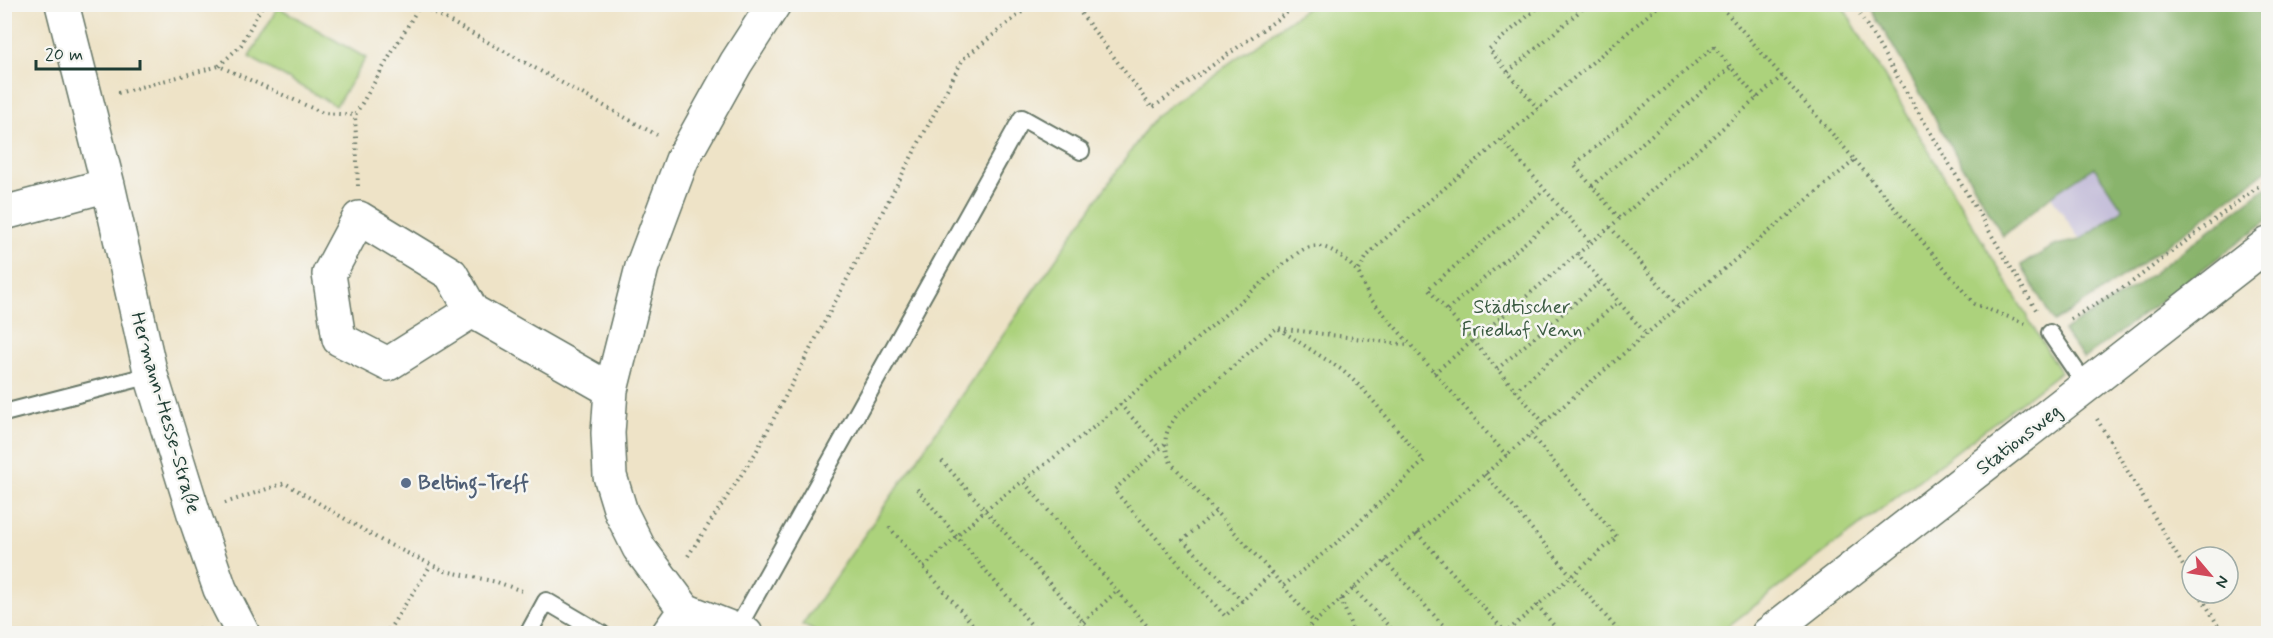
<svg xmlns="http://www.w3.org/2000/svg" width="2273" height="638" viewBox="0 0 2273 638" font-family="Mynerve,sans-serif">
	<rect width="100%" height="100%" fill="#f6f6f2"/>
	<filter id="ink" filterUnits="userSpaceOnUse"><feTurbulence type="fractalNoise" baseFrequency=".0167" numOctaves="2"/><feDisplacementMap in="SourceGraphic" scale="12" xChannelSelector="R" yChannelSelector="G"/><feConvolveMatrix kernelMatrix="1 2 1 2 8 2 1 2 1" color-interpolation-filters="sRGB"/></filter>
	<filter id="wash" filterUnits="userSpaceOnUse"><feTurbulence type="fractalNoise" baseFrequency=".008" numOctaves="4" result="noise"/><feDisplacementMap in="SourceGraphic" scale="24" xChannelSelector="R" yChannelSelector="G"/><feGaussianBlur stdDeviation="1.35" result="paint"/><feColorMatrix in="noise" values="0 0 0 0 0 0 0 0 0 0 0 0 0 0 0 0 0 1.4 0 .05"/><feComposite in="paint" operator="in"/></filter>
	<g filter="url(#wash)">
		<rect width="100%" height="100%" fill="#eee3c7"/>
		<!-- industrial -->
		<path fill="#c6c0da" d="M 2094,167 L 2123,209 L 2080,240 L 2051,196 Z"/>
		<!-- green -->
		<path fill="#acd27c" stroke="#668858" stroke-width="1.5" d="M 1311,5 L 1842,5 L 2060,372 L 1719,633 L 821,634 L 802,625 L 1155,116 Z
			M 278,7 L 366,58 L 336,106 L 249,57 Z"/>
		<!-- forest -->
		<path fill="#89b46c" stroke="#547850" stroke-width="1.5" d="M 1869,5 L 2268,5 L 2268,169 C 2199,223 2129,275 2054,322 L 2021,265 L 2056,245 L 2080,240 L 2123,209 L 2094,167 L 2051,196 L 2003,236 Z
			M 2268,186 L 2268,220 L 2084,359 L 2063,331 L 2135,287 Z"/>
	</g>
	<g filter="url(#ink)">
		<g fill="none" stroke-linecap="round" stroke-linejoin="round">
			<!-- lane casing -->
			<g stroke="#677767" stroke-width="20">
				<path id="lane" d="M 2050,333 L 2087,387
					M 4,413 L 151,375
					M 737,629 L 1022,118 L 1081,151
					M 528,634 L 546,601 L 602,634"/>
			</g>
			<!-- street casing -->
			<g stroke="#677767" stroke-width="36">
				<path id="street" d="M 62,4 L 108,185 L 151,375 L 194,514 L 220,589 L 243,634
					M 4,213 L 108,185
					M 472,311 L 388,364 L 339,339 L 329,274 L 359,218 L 451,274 L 472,311 L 611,390
					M 668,634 L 685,610
					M 746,634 L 685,610 L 639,548 L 621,512 L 610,476 L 608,433 L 611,390 L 642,267 L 682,160 L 736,63 L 774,4"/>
			</g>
			<!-- secondary casing -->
			<g stroke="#677767" stroke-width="36">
				<path id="secondary" d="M 1768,634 L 2268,244"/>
			</g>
			<!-- path -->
			<path stroke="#677767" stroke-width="4" stroke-dasharray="1.5 4.5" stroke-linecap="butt" d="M 1074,4 L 1152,108 L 1299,4
				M 1854,4 L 2038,313
				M 219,66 L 241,45 L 263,4
				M 1508,72 L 1588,4
				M 118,93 L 219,66 L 323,113 L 355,115
				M 1538,109 L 1489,49 L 1542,4
				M 1502,140 L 1590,242
				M 1855,160 L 1974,304 L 2027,324
				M 358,186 L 355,115 L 420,5 L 657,135
				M 1592,186 L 1731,67
				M 1619,218 L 1574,165 L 1714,47 L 1757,98
				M 1610,227 L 1679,307
				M 1577,253 L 1646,334
				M 1447,310 L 1562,211
				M 2071,319 L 2132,282 L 2268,179
				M 1279,329 L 1342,370 L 1363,389 L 1424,461 L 1340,540 L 1283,586
				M 1497,369 L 1601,281
				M 1434,373 L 1610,227 L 1782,76
				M 1515,391 L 1618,302
				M 1120,404 L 1160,449
				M 2097,419 L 2192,581
				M 1544,423 L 1428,289 L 1544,190
				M 1165,444 L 1114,490 L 1225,616 L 1242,601
				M 1507,456 L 1369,297 L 1358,272 L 1367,256 L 1380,243 L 1661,4
				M 942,461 L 1094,634
				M 1485,474 L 1621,634
				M 917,489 L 1039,634
				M 225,503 L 285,483 L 382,541 L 445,571 L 497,582 L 522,591
				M 1215,512 L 1183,540 L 1242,601 L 1272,573 L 1314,622
				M 889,527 L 981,634
				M 1417,533 L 1506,633
				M 688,556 L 755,454 L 963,59 L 1032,4
				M 1385,561 L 1451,634
				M 924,567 L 985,510 L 1023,481
				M 1272,573 L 1171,463 C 1162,442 1164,433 1177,415 L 1277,328 L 1409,345
				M 1353,588 L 1396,634
				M 2199,593 L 2223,634
				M 1341,599 L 1354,634
				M 1537,605 L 1561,634
				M 195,634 L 203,627
				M 384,634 L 390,628 L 431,565
				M 1070,634 L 1117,591
				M 1154,634 L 1023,481 L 1094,427 L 1291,258 C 1296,255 1302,249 1307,248 C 1328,241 1345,259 1358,272
				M 1301,634 L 1646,334 L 1855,160 L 1719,4
				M 1504,634 L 1617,537 L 1531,435"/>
			<!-- lane -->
			<use href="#lane" stroke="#fff" stroke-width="16"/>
			<!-- street -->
			<use href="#street" stroke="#fff" stroke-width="33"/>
			<!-- secondary -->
			<use href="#secondary" stroke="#fff" stroke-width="33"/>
		</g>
	</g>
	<!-- markers -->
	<circle fill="#5c6f8a" stroke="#f6f6f2" stroke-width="2" cx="406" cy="483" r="6"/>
	<g text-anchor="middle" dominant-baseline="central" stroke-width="5" stroke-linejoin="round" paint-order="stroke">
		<!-- park labels -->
		<g font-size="20" fill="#3b5b42" stroke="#f6f6f2">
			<text x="1522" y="307">Städtischer<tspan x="1522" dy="23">Friedhof Venn</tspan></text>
		</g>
		<!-- street labels -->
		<g font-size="20" fill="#1f3d34" stroke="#f6f6f2">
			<text transform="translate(165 413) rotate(74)">Hermann-Hesse-Straße</text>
			<text transform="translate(2019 440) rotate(-38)">Stationsweg</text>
		</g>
		<!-- service labels -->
		<g font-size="20" font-weight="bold" fill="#4e5e75" stroke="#f6f6f2" text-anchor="start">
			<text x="418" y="483">Belting-Treff</text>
		</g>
	</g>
	<!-- margin -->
	<rect width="2273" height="638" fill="none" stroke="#f6f6f2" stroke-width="24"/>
	<!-- north arrow -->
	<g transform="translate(2210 575) rotate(119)"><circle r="28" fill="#f6f6f2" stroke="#a0aca6" stroke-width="1.5"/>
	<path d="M0-4.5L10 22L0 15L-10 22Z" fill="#d1495b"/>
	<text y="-9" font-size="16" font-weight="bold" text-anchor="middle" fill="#1f3d34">N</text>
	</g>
	<!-- scale -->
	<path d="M36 60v9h104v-9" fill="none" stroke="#1f3d34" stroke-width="3"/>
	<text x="45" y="60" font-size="18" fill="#1f3d34" stroke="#f6f6f2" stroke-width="4.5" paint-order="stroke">20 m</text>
</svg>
